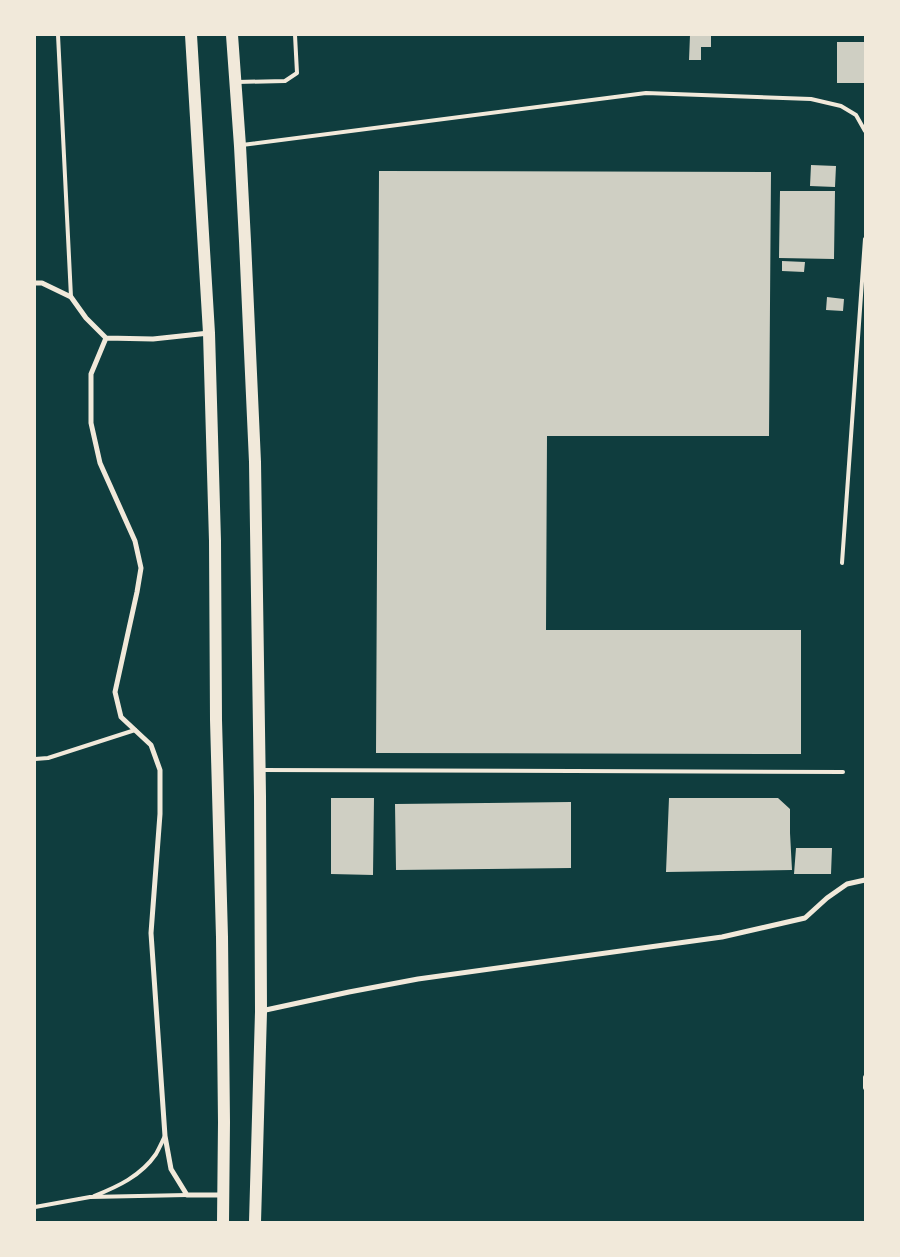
<svg xmlns="http://www.w3.org/2000/svg" width="900" height="1257" viewBox="0 0 900 1257" font-family="'IBM Plex Sans',sans-serif">
	<rect width="100%" height="100%" fill="#0f3d3e"/>
	<!-- building -->
	<path fill="#cfcfc3" d="M 690,35 L 711,35 L 711,47 L 701,47 L 701,60 L 689,60 Z
		M 837,42 L 865,42 L 865,83 L 837,83 Z
		M 811,165 L 836,166 L 835,187 L 810,186 Z
		M 379,171 L 771,172 L 769,436 L 547,436 L 546,630 L 801,630 L 801,754 L 376,753 Z
		M 780,191 L 835,191 L 834,259 L 779,258 Z
		M 782,261 L 805,262 L 804,272 L 782,271 Z
		M 827,297 L 844,299 L 843,311 L 826,310 Z
		M 331,798 L 374,798 L 373,875 L 331,874 Z
		M 669,798 L 778,798 L 790,809 L 790,833 L 792,870 L 666,872 Z
		M 571,802 L 571,868 L 396,870 L 395,804 Z
		M 796,848 L 832,848 L 831,874 L 794,874 Z"/>
	<g fill="none" stroke-linecap="round" stroke-linejoin="round">
		<!-- service -->
		<path stroke="#f1e9da" stroke-width="4" d="M 58,35 L 71,297
			M 237,82 L 285,81 L 297,73 L 295,35
			M 242,145 L 646,93 L 811,99 L 841,106 L 856,115 L 865,131
			M 842,563 L 865,239
			M 35,759 L 48,758 L 135,730
			M 261,770 L 843,772
			M 865,1077 L 865,1088
			M 94,1196 C 117,1187 141,1176 156,1154 C 159,1149 162,1142 165,1136
			M 35,1207 L 90,1197 L 187,1195"/>
		<!-- minor -->
		<path stroke="#f1e9da" stroke-width="5" d="M 35,283 L 42,283 L 71,297 L 86,318 L 106,338 L 153,339 L 209,333
			M 106,338 L 91,374 L 91,423 L 100,463 L 135,541 L 141,568 L 137,592 L 115,692 L 121,717 L 151,745 L 160,770 L 160,814 L 151,933 L 165,1136 L 171,1169 L 187,1195 L 223,1195
			M 261,1011 L 349,992 L 418,979 L 722,937 L 805,918 L 827,898 L 847,884 L 865,880"/>
		<!-- primary -->
		<path stroke="#f1e9da" stroke-width="12" d="M 191,35 L 209,333 L 215,541 L 216,720 L 222,937 L 224,1122 L 223,1222
			M 232,35 L 240,146 L 245,241 L 255,462 L 260,796 L 261,1012 L 255,1222"/>
	</g>
	<!-- border -->
	<rect width="900" height="1257" fill="none" stroke="#f1e9da" stroke-width="72"/>
</svg>
